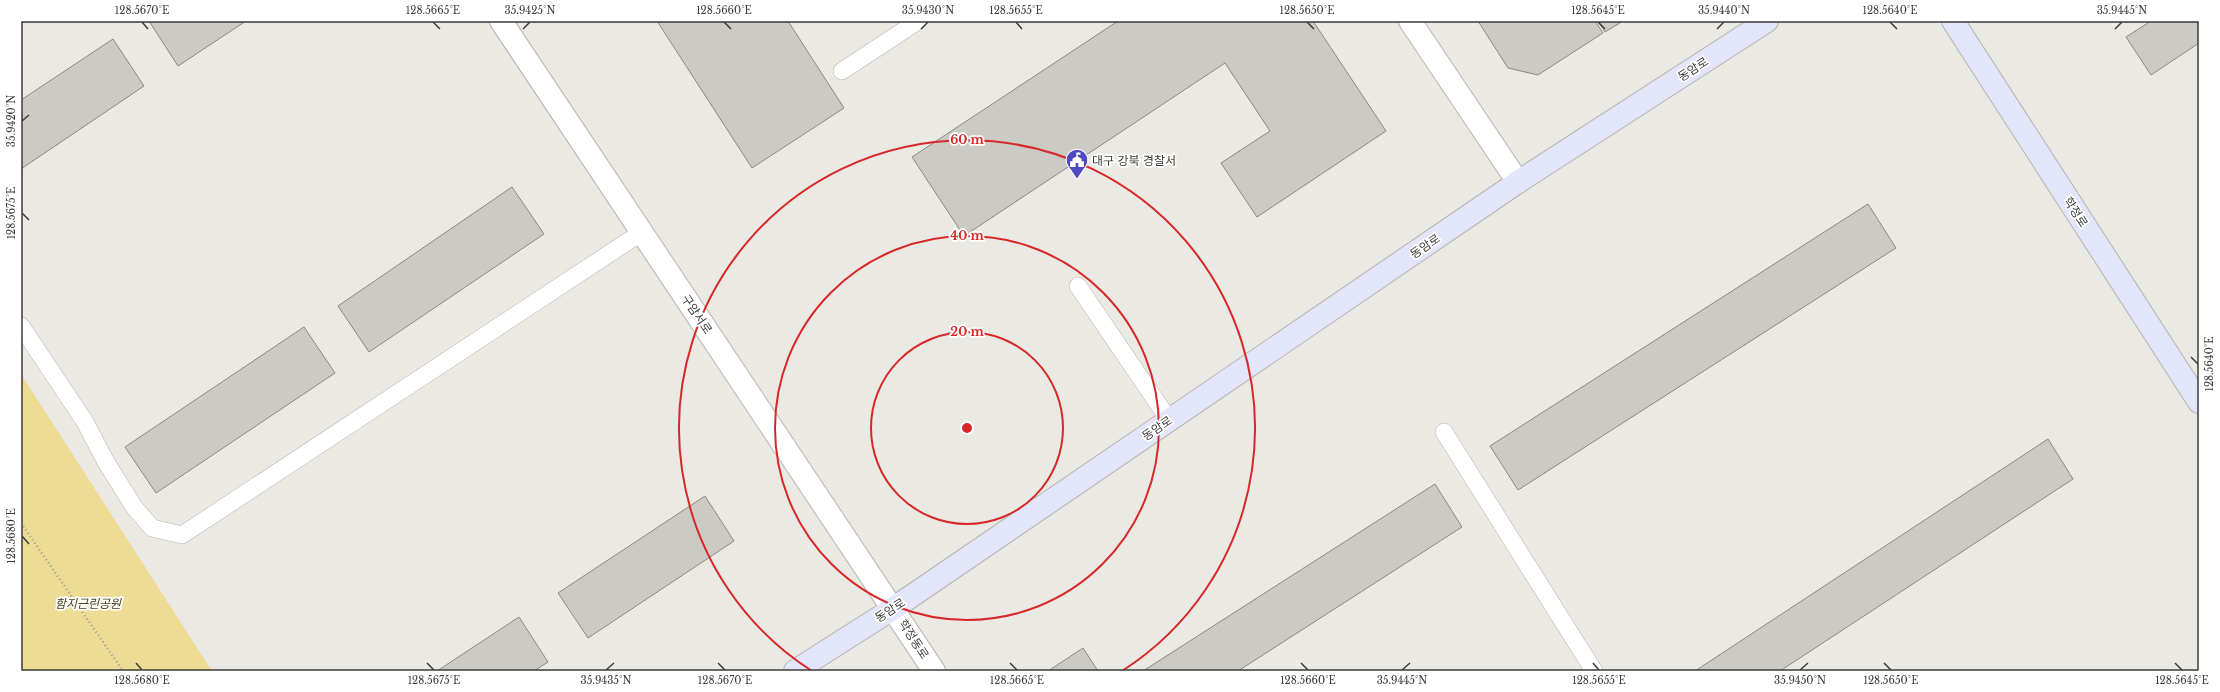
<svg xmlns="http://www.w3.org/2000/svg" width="2220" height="692" viewBox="0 0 2220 692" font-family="'Libre Baskerville','Noto Sans KR',serif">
	<rect width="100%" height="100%" fill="#ebe9e4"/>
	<!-- green -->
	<path fill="#eedc95" d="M 21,374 L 212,671 L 21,671 Z"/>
	<!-- building -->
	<path fill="#cbcac4" stroke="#898883" d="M 149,21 L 246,21 L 178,66 Z
		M 657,21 L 788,21 L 844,108 L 752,168 Z
		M 1118,21 L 1313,21 L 1386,131 L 1257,217 L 1221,163 L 1270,131 L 1225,63 L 964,236 L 912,157 Z
		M 1478,21 L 1595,21 L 1603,33 L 1538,75 L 1508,68 Z
		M 1598,21 L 1623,21 L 1605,32 Z
		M 2151,21 L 2199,21 L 2199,43 L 2151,75 L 2126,37 Z
		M 113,39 L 144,86 L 21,169 L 21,100 Z
		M 512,187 L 544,234 L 369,352 L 338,306 Z
		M 1868,204 L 1896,248 L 1518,490 L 1490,446 Z
		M 304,327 L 335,373 L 156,493 L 125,447 Z
		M 2048,439 L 2073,479 L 1780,671 L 1695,671 Z
		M 1435,484 L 1462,527 L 1238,671 L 1143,671 Z
		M 705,496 L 734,541 L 588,638 L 558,593 Z
		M 519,617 L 548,662 L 534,671 L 437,671 Z
		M 1083,648 L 1098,671 L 1048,671 Z"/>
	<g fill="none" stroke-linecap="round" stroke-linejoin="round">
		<!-- service casing -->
		<g stroke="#b5b4ae" stroke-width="18">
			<path id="service" d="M 842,71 L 918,21
				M 1078,286 L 1169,420
				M 21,326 L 85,422 L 106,462 L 134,507 L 152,528 L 182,535 L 642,232
				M 1444,432 L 1594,671"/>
		</g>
		<!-- minor casing -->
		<g stroke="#b5b4ae" stroke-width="24">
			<path id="minor" d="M 501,21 L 934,671
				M 1410,21 L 1518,182"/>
		</g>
		<!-- secondary casing -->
		<g stroke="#b5b4ae" stroke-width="24">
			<path id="secondary" d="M 1953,21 L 2199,402
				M 795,671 L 894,608 L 1518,182 L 1767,21"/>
		</g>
		<!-- path -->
		<path stroke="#9b9a96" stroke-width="2.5" stroke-dasharray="1 3" stroke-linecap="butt" d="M 21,523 L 123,671"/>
		<!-- service -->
		<use href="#service" stroke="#fff" stroke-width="17"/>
		<!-- minor -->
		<use href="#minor" stroke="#fff" stroke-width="22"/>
		<!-- secondary -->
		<use href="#secondary" stroke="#e3e5fa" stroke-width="22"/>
	</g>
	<!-- ticks -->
	<path fill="none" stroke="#3c3b39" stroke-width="1.5" d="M 142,22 L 148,29M 433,22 L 440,29M 724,22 L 731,29M 1016,22 L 1022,29M 1307,22 L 1314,29M 1598,22 L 1605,29M 1890,22 L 1897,29M 523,29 L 530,22M 921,29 L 928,22M 1717,29 L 1724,22M 2115,29 L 2122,22M 22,121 L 29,115M 22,213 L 29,220M 2191,357 L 2198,364M 22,536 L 29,544M 136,663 L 142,670M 427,663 L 434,670M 718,663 L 725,670M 1010,663 L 1017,670M 1301,663 L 1308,670M 1593,663 L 1599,670M 1884,663 L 1891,670M 2175,663 L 2182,670M 606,670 L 614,663M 1402,670 L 1410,663M 1800,670 L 1808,663"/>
	<!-- distance rings -->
	<g fill="none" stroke="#d62828" stroke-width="2">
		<circle cx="967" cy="428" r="96"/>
		<circle cx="967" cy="428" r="192"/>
		<path d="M812 671A288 288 0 1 1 1122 671"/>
	</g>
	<!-- icons -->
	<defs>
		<g id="civic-pin" transform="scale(1.15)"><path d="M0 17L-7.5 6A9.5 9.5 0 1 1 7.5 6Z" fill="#5149c1" stroke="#fff"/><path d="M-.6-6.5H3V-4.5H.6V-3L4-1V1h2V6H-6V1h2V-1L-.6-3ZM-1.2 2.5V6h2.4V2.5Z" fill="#fff"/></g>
	</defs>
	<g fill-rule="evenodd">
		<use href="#civic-pin" x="1077" y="160"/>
	</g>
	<g text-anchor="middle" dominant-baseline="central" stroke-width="3.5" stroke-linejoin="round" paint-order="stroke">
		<!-- street labels -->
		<g font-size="12" fill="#3c3b39" stroke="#fff">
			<text transform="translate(1693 69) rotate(-33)">동암로</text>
			<text transform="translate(2076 212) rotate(57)">학정로</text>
			<text transform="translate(1425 246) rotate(-34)">동암로</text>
			<text transform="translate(697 314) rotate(56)">구암서로</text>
			<text transform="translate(1157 428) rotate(-34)">동암로</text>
			<text transform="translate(890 610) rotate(-33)">동암로</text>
			<text transform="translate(914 639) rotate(57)">학정동로</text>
		</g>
		<!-- poi labels -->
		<g font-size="12" fill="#3c3b39" stroke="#fff" text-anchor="start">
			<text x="1092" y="160">대구 강북 경찰서</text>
		</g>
		<!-- park labels -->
		<g font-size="12" font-style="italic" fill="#453d18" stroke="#fff">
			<text x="88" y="603">함지근린공원</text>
		</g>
	</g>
	<circle cx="967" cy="428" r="6" fill="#d62828" stroke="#fff" stroke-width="2"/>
	<g font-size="12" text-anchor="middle" font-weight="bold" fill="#d62828" stroke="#fff" stroke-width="3.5" stroke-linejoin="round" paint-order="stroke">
		<text x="967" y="144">60 m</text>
		<text x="967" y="240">40 m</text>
		<text x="967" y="336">20 m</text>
	</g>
	<!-- border -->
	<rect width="2220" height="692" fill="none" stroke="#ffffff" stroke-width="44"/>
	<rect x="22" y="22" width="2176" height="648" fill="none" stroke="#3c3b39" stroke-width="1.5"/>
	<g font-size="10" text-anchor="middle" fill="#3c3b39">
		<text x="142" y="14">128.5670°E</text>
		<text x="433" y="14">128.5665°E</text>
		<text x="530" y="14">35.9425°N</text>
		<text x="724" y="14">128.5660°E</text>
		<text x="928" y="14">35.9430°N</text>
		<text x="1016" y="14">128.5655°E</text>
		<text x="1307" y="14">128.5650°E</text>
		<text x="1598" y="14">128.5645°E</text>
		<text x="1724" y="14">35.9440°N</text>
		<text x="1890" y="14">128.5640°E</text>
		<text x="2122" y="14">35.9445°N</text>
		<text transform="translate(11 121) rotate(-90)" y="4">35.9420°N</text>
		<text transform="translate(11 213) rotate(-90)" y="4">128.5675°E</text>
		<text transform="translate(2209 364) rotate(-90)" y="4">128.5640°E</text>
		<text transform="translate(11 536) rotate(-90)" y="4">128.5680°E</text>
		<text x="142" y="684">128.5680°E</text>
		<text x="434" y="684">128.5675°E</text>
		<text x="606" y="684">35.9435°N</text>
		<text x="725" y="684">128.5670°E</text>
		<text x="1017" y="684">128.5665°E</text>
		<text x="1308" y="684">128.5660°E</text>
		<text x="1402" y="684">35.9445°N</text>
		<text x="1599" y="684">128.5655°E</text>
		<text x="1800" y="684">35.9450°N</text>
		<text x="1891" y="684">128.5650°E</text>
		<text x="2182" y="684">128.5645°E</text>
	</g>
</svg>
